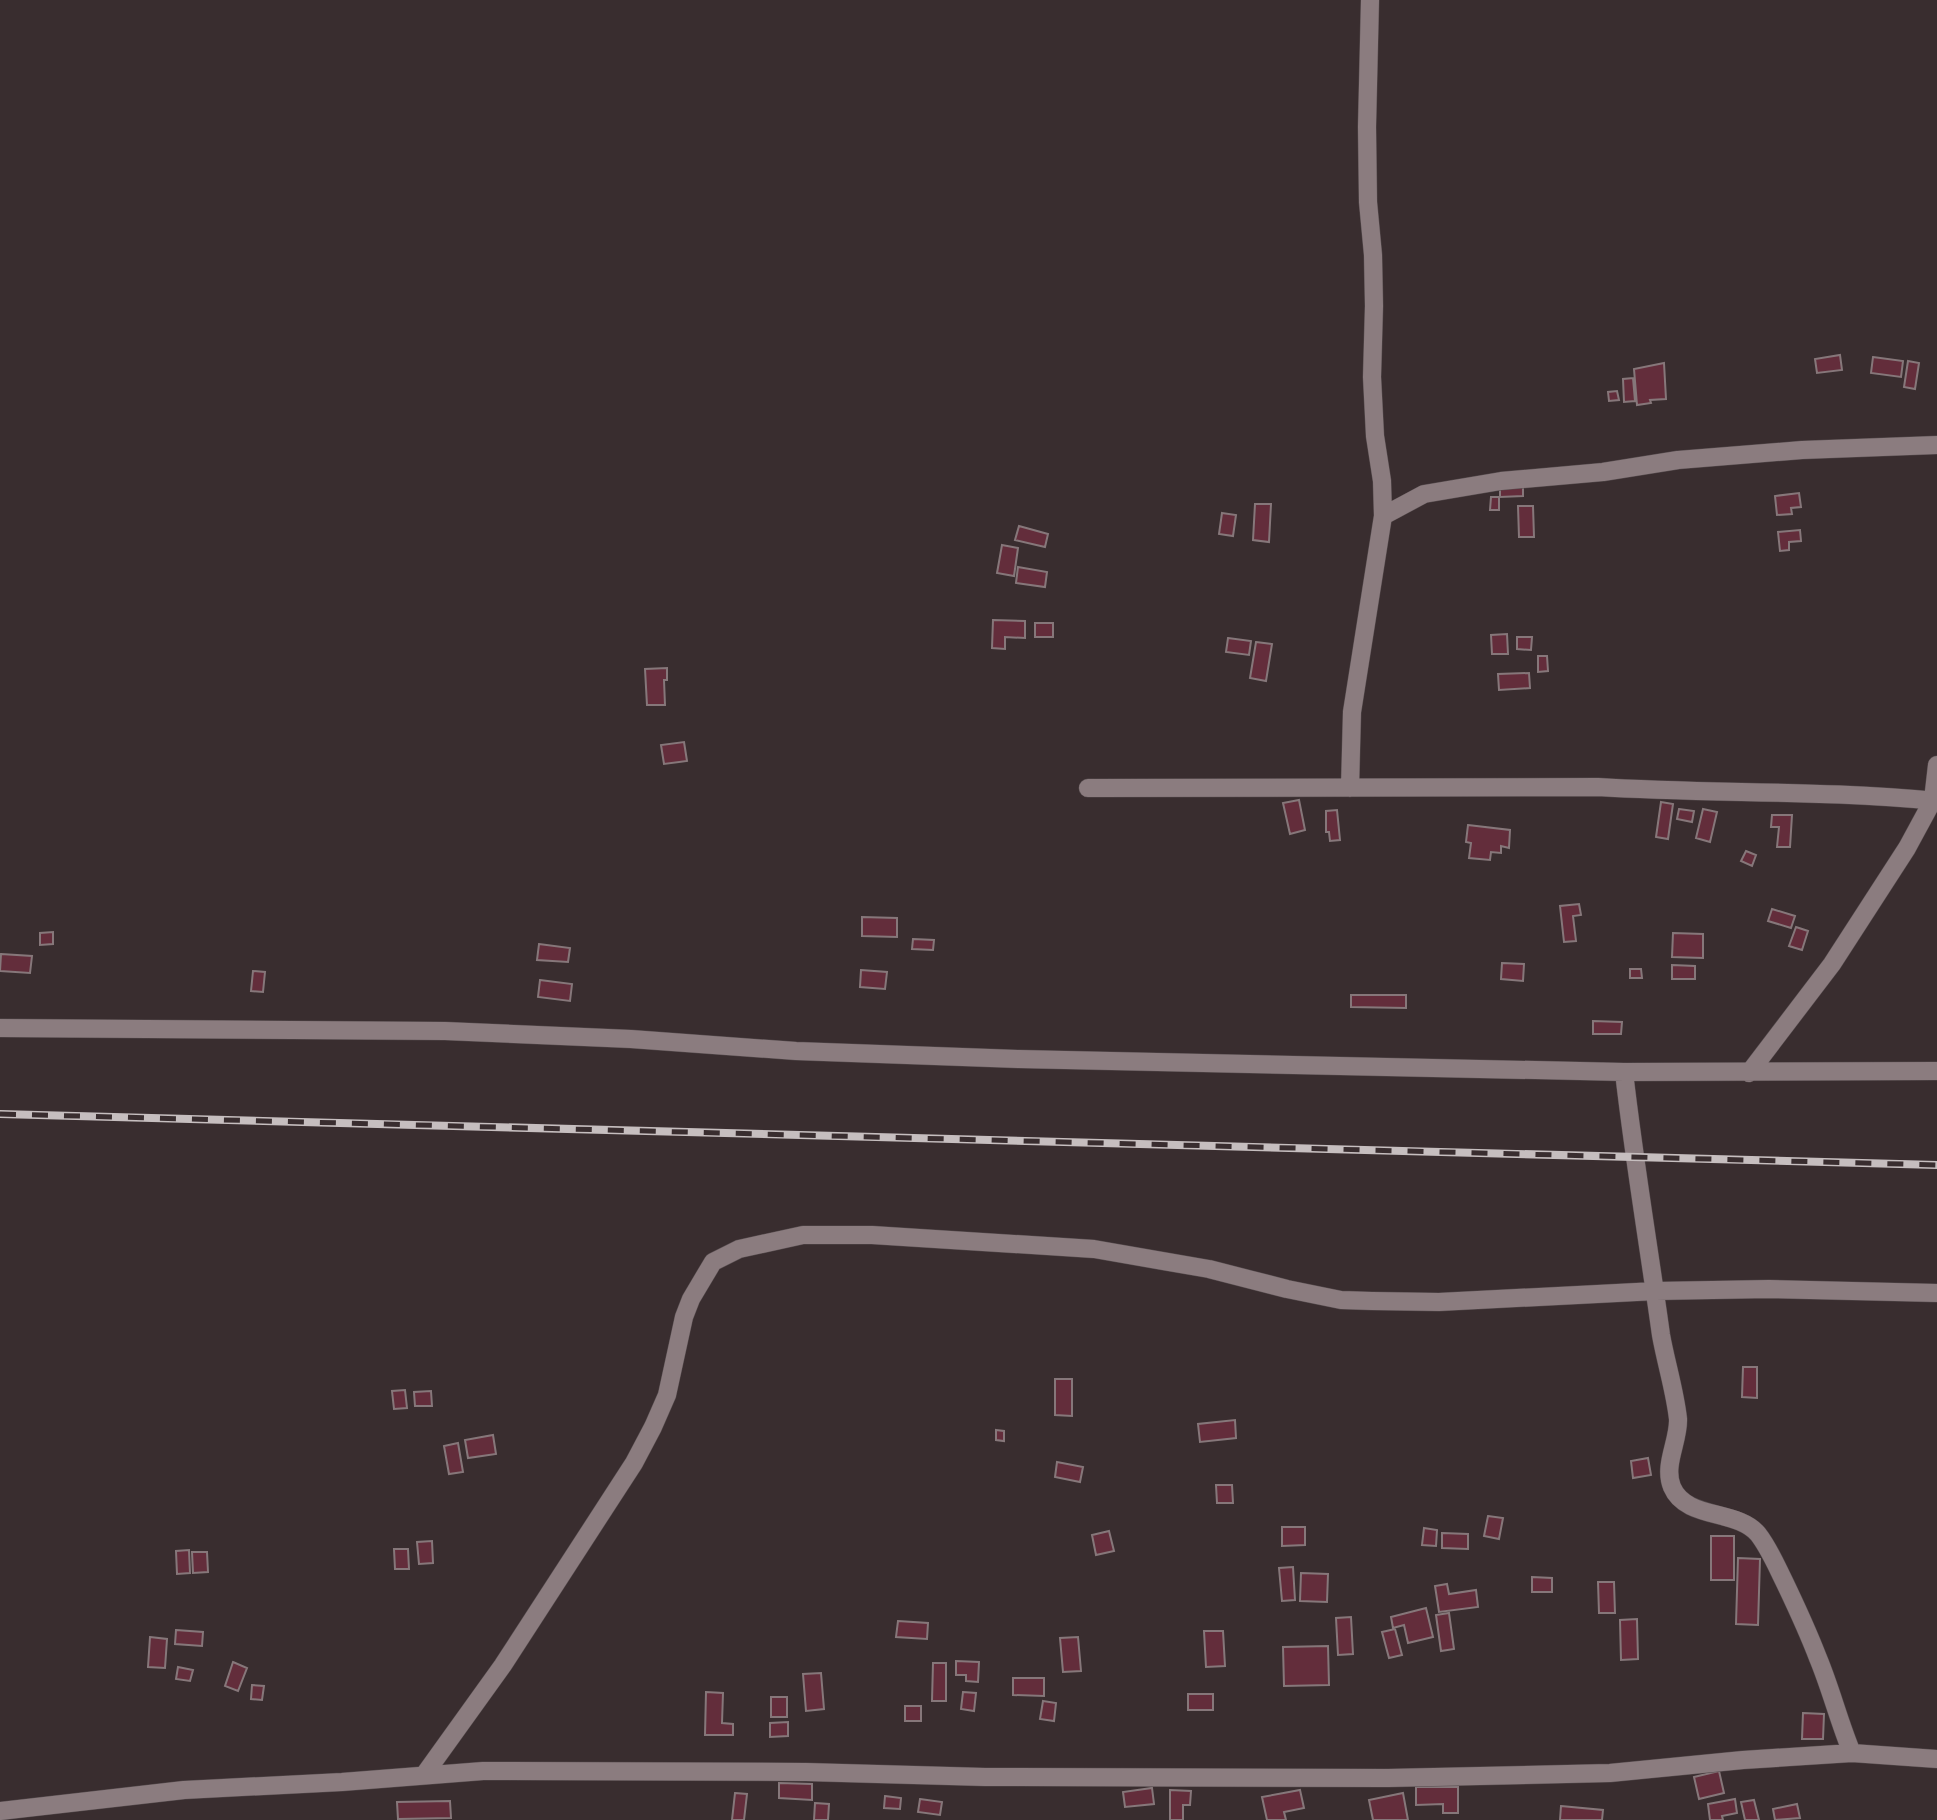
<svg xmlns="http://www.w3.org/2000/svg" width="1937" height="1820" viewBox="0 0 1937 1820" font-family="Jost,sans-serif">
	<rect width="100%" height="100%" fill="#392d2f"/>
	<!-- building -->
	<path fill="#632d3b" stroke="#86777a" stroke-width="2" d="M 1840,355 L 1842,370 L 1817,373 L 1815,359 Z
		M 1873,357 L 1903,361 L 1901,377 L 1871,373 Z
		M 1908,361 L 1919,363 L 1915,389 L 1904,387 Z
		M 1664,363 L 1666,399 L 1650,400 L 1651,403 L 1637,405 L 1634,369 Z
		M 1633,378 L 1635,401 L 1624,402 L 1623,379 Z
		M 1617,391 L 1619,400 L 1609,401 L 1608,392 Z
		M 1500,482 L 1523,482 L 1523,496 L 1500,497 Z
		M 1799,493 L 1801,507 L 1791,508 L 1792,514 L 1777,515 L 1775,496 Z
		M 1491,497 L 1499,497 L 1499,510 L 1490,510 Z
		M 1255,504 L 1271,504 L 1269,542 L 1253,540 Z
		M 1518,506 L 1533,506 L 1534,537 L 1519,537 Z
		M 1222,513 L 1236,515 L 1233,536 L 1219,534 Z
		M 1019,526 L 1048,534 L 1045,547 L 1015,540 Z
		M 1800,530 L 1801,541 L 1789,542 L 1789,550 L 1780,551 L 1778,532 Z
		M 1002,545 L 1018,548 L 1014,576 L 997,573 Z
		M 1018,567 L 1047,572 L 1045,587 L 1016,583 Z
		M 993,620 L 1025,621 L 1025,638 L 1005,637 L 1005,649 L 992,648 Z
		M 1035,623 L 1053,623 L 1053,637 L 1035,637 Z
		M 1507,634 L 1508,654 L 1492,654 L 1491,635 Z
		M 1517,637 L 1532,637 L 1531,650 L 1517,649 Z
		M 1228,638 L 1251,641 L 1249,655 L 1226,652 Z
		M 1256,642 L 1272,644 L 1266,681 L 1250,678 Z
		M 1538,656 L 1547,656 L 1548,671 L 1538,672 Z
		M 667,668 L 667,680 L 664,680 L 665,705 L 647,705 L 645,669 Z
		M 1529,673 L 1530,688 L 1499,690 L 1498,674 Z
		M 684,742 L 687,761 L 664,764 L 661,745 Z
		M 1299,800 L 1305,830 L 1290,834 L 1283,803 Z
		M 1661,802 L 1673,804 L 1668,839 L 1656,837 Z
		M 1679,809 L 1694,811 L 1692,822 L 1677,819 Z
		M 1703,809 L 1717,812 L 1710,842 L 1696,838 Z
		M 1337,810 L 1340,840 L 1330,841 L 1329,832 L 1326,832 L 1326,811 Z
		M 1772,815 L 1792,815 L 1790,847 L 1777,847 L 1779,827 L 1771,827 Z
		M 1468,825 L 1510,830 L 1509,848 L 1501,846 L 1501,853 L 1491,852 L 1490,860 L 1469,858 L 1471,843 L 1466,842 Z
		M 1746,851 L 1756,855 L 1752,866 L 1741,861 Z
		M 1579,904 L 1581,915 L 1573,916 L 1576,941 L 1564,942 L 1560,906 Z
		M 1772,909 L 1795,916 L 1791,928 L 1768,921 Z
		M 862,917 L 897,918 L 897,937 L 862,936 Z
		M 1796,927 L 1808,931 L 1802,950 L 1789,946 Z
		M 53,932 L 53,944 L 40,945 L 40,933 Z
		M 1673,933 L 1703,934 L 1703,958 L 1672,957 Z
		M 913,939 L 934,940 L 933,950 L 912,949 Z
		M 539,944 L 570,948 L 568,962 L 537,960 Z
		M 1,954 L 32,956 L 30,973 L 0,971 Z
		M 1502,963 L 1524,964 L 1523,981 L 1501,979 Z
		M 1672,965 L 1695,966 L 1695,979 L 1672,979 Z
		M 1630,969 L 1641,969 L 1642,978 L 1630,978 Z
		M 861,970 L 887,972 L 885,989 L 860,987 Z
		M 253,971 L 265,972 L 263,992 L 251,991 Z
		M 540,980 L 572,984 L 570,1001 L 538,997 Z
		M 1351,995 L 1406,995 L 1406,1008 L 1351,1007 Z
		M 1593,1021 L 1622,1022 L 1621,1034 L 1593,1034 Z
		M 1743,1367 L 1757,1367 L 1757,1398 L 1742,1397 Z
		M 1055,1379 L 1072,1379 L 1072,1416 L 1055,1415 Z
		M 405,1390 L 407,1408 L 394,1409 L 392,1391 Z
		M 431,1391 L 432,1406 L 415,1406 L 414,1392 Z
		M 1235,1420 L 1236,1438 L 1200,1442 L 1198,1424 Z
		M 996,1430 L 1004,1431 L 1004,1441 L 996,1440 Z
		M 493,1435 L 496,1454 L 468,1458 L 465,1440 Z
		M 458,1443 L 463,1472 L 449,1474 L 444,1446 Z
		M 1648,1458 L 1651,1475 L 1633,1478 L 1631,1461 Z
		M 1057,1462 L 1083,1467 L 1080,1482 L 1055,1477 Z
		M 1216,1485 L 1232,1485 L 1233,1503 L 1217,1503 Z
		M 1488,1516 L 1503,1518 L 1499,1539 L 1484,1536 Z
		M 1282,1527 L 1305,1527 L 1305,1545 L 1282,1546 Z
		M 1424,1528 L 1437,1530 L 1436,1546 L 1422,1545 Z
		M 1109,1531 L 1114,1551 L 1096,1555 L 1092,1535 Z
		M 1442,1533 L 1468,1534 L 1468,1549 L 1442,1548 Z
		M 1711,1536 L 1734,1536 L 1734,1580 L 1711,1580 Z
		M 432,1541 L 433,1563 L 419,1564 L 417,1542 Z
		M 394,1549 L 408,1549 L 409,1569 L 395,1569 Z
		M 189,1550 L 190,1573 L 177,1574 L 176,1551 Z
		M 192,1552 L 207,1552 L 208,1572 L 193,1573 Z
		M 1738,1558 L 1760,1559 L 1758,1625 L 1736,1624 Z
		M 1293,1567 L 1295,1600 L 1282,1601 L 1279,1568 Z
		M 1301,1573 L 1328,1574 L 1327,1602 L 1300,1601 Z
		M 1532,1577 L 1552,1578 L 1552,1592 L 1532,1592 Z
		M 1598,1582 L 1614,1582 L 1615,1613 L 1599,1613 Z
		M 1447,1584 L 1449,1594 L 1476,1590 L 1478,1607 L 1439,1612 L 1435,1586 Z
		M 1426,1608 L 1433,1637 L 1408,1643 L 1404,1625 L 1393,1628 L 1391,1617 Z
		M 1449,1613 L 1454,1649 L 1441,1651 L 1436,1615 Z
		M 1351,1617 L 1353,1654 L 1338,1655 L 1336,1618 Z
		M 1637,1619 L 1638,1659 L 1621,1660 L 1620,1620 Z
		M 898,1621 L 928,1623 L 927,1639 L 896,1637 Z
		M 1395,1629 L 1402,1655 L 1389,1658 L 1382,1632 Z
		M 176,1630 L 203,1632 L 202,1646 L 175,1644 Z
		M 1204,1631 L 1223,1631 L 1225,1666 L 1206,1667 Z
		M 150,1637 L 167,1639 L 165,1668 L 148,1667 Z
		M 1078,1637 L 1081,1671 L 1063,1672 L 1060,1638 Z
		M 1328,1646 L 1329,1685 L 1284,1686 L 1283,1647 Z
		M 956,1661 L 979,1662 L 978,1682 L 966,1681 L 966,1675 L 956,1675 Z
		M 233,1662 L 247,1668 L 238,1691 L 225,1686 Z
		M 933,1663 L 946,1663 L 946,1701 L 932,1701 Z
		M 178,1667 L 193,1670 L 190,1681 L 176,1679 Z
		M 821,1673 L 824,1709 L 806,1711 L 803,1674 Z
		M 1013,1678 L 1044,1678 L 1044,1696 L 1013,1695 Z
		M 252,1685 L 264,1686 L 262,1700 L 251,1699 Z
		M 706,1692 L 723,1693 L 722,1723 L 733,1724 L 733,1735 L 705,1735 Z
		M 963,1692 L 976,1693 L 974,1711 L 961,1709 Z
		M 1188,1694 L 1213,1694 L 1213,1710 L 1188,1710 Z
		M 771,1697 L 787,1697 L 787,1717 L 771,1717 Z
		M 1043,1701 L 1056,1703 L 1054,1721 L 1040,1719 Z
		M 905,1706 L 921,1706 L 921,1721 L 905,1721 Z
		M 1803,1713 L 1824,1714 L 1823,1739 L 1802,1739 Z
		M 788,1722 L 788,1736 L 770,1737 L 770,1723 Z
		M 1719,1771 L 1724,1793 L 1699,1799 L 1694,1777 Z
		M 779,1783 L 812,1784 L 812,1800 L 779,1798 Z
		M 1416,1787 L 1458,1787 L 1458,1813 L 1443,1813 L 1443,1804 L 1416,1805 Z
		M 1152,1788 L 1154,1804 L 1125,1807 L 1123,1792 Z
		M 1170,1790 L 1191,1791 L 1190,1805 L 1183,1805 L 1183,1820 L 1170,1820 Z
		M 1300,1790 L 1304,1808 L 1284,1812 L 1286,1820 L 1267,1820 L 1262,1797 Z
		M 735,1793 L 747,1794 L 744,1820 L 732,1820 Z
		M 1403,1793 L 1408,1820 L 1373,1820 L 1369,1800 Z
		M 885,1796 L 901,1798 L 900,1809 L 884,1808 Z
		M 920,1799 L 942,1802 L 940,1815 L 918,1812 Z
		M 1735,1799 L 1737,1813 L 1722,1816 L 1723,1820 L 1710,1820 L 1708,1804 Z
		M 1754,1800 L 1759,1820 L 1745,1820 L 1741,1802 Z
		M 450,1801 L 451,1818 L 398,1819 L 397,1802 Z
		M 815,1803 L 829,1804 L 828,1820 L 814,1820 Z
		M 1797,1804 L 1800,1818 L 1775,1820 L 1773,1809 Z
		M 1561,1806 L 1603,1810 L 1602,1820 L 1560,1820 Z"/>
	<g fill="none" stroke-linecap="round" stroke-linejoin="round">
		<!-- minor casing -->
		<g stroke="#554b4d" stroke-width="19">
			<path id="minor" d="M 1383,516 L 1424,494 L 1501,481 L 1603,472 L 1678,460 L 1802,450 L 1937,445
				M 1088,788 L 1598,787 C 1711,794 1824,790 1937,801
				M 1350,788 L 1352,712 L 1383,516 L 1382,481 L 1375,436 L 1372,377 L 1374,306 L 1373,255 L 1368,202 L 1367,127 L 1370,0
				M 0,1028 L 445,1031 L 631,1039 L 796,1051 L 1019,1059 L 1624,1072 L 1937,1071
				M 1624,1072 C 1634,1160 1649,1248 1661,1335 C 1666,1363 1675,1391 1678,1419 C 1679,1441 1663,1465 1672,1487 C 1686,1520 1737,1509 1758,1534 C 1769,1548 1776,1565 1784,1581 C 1796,1606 1808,1632 1818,1658 C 1831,1689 1839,1722 1852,1753
				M 1749,1073 L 1832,964 L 1907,848 L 1933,800 L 1937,765
				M 424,1775 L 503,1665 L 634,1463 L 653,1427 L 667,1395 L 684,1317 L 691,1299 L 713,1262 L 739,1249 L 803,1235 L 872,1235 L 1094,1249 L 1209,1269 L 1287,1289 L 1341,1300 L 1372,1301 L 1439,1302 L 1656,1291 L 1769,1289 L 1937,1293
				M 0,1811 L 184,1790 L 342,1782 L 483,1771 L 806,1772 L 985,1777 L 1388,1778 L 1610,1773 L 1743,1760 L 1852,1753 L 1937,1759"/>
		</g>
		<!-- minor -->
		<use href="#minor" stroke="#8b7c7f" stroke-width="18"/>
		<!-- rail casing -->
		<g stroke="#c6bebf" stroke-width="8">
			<path id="rail" d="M 0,1114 L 1937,1165"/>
		</g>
		<!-- rail -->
		<use href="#rail" stroke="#392d2f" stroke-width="5" stroke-dasharray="16" stroke-linecap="butt"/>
	</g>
</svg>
